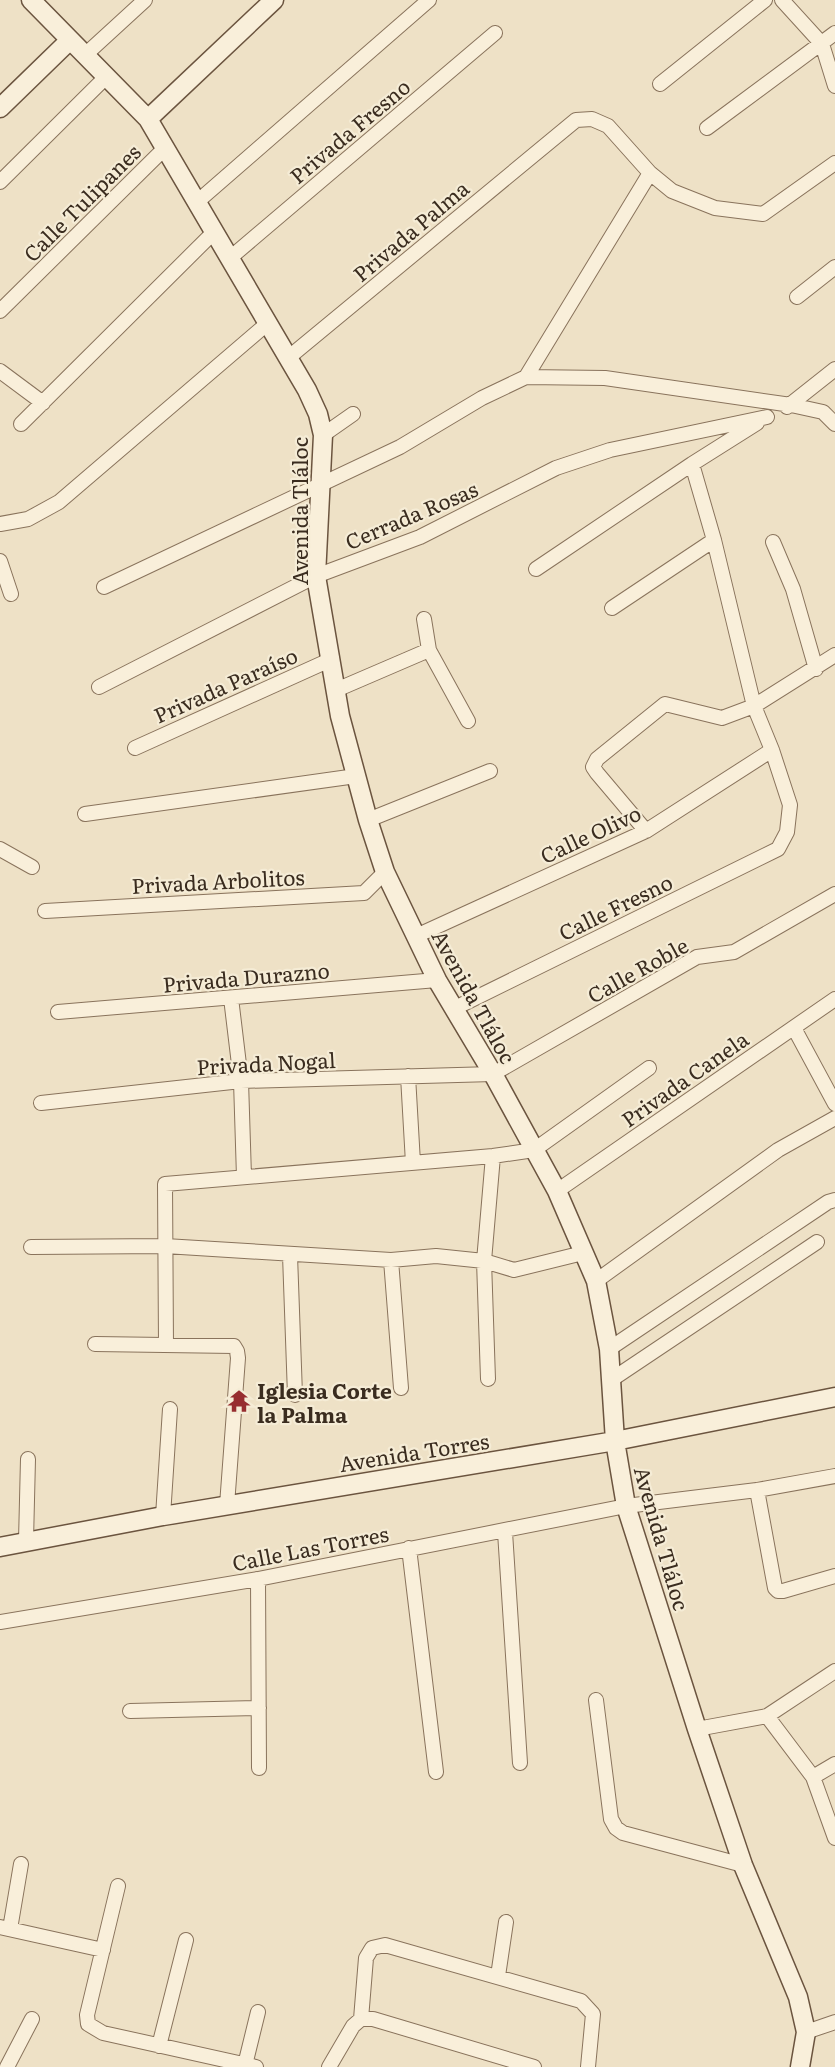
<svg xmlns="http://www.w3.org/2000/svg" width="835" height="2067" viewBox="0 0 835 2067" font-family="Literata,serif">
	<rect width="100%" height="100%" fill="#eee1c6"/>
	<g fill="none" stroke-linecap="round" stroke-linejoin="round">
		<!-- minor casing -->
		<g stroke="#89735c" stroke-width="16">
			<path id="minor" d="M 782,0 L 822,44 L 835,86
				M 85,55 L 145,0
				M 660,84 L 765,0
				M 707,128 L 835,33
				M 0,182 L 107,76
				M 197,202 L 429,0
				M 230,258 L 495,33
				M 797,297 L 835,267
				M 0,311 L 165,148
				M 288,358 L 576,120 L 592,119 L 608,126 L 650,173 L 672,191 L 715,208 L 763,214 L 835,163
				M 0,371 L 43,403
				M 526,377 L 650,173
				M 787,407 L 835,369
				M 21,424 L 214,232
				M 323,435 L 353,414
				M 0,524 L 28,519 L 59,502 L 268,323
				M 773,542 L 793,589 L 816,669
				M 0,561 L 11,594
				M 536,569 L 692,464 L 757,423
				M 104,587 L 400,447 L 482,398 L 526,377 L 605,378 L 791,405 L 823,412 L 835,424
				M 612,608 L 714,540
				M 424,619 L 429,650 L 468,721
				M 99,687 L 316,576 L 420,537 L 556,468 L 610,450 L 767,417
				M 336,690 L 429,650
				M 135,748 L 332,659
				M 85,814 L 356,776
				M 368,820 L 490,771
				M 646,831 L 597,773 L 593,767 L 597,759 L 665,704 L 722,718 L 754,706 L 835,655
				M 0,849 L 32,867
				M 45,911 L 364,893 L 385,872
				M 416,936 L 646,831 L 772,750
				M 231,998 L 241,1081 L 244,1177
				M 453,1009 L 778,849 L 787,832 L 790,805 L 772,750 L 754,706 L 714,540 L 692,464
				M 58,1012 L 437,980
				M 794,1028 L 835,1104
				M 408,1076 L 413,1163
				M 41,1103 L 241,1081 L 493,1074 L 697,957 L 734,952 L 835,894
				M 557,1191 L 835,999
				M 31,1247 L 165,1246 L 391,1260 L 436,1256 L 484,1261 L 514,1270 L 583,1253
				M 290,1255 L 295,1395
				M 391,1260 L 401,1388
				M 596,1281 L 778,1150 L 835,1118
				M 95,1344 L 234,1346 L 237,1351 L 238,1358 L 227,1505
				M 166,1345 L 165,1184 L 493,1156 L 534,1150 L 649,1068
				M 609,1349 L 828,1202 L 835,1200
				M 488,1379 L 484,1261 L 493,1156
				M 611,1380 L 817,1242
				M 757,1490 L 775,1588 L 778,1591 L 783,1591 L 835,1576
				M 163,1516 L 170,1409
				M 505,1532 L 520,1763
				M 26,1541 L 28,1459
				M 409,1548 L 436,1772
				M 258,1579 L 259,1768
				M 0,1622 L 258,1579 L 626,1506 L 757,1490 L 835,1476
				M 835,1671 L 767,1716 L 813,1777 L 835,1838
				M 596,1700 L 611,1819 L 616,1828 L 623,1833 L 743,1865
				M 130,1711 L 259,1708
				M 697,1729 L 767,1716
				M 813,1777 L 835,1764
				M 118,1886 L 87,2015 L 88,2024 L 103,2033 L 256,2067
				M 0,1927 L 103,1950
				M 10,1929 L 21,1864
				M 498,1976 L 506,1922
				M 361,2019 L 373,2019 L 534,2067
				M 806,2032 L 835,2022
				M 159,2046 L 186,1940
				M 245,2065 L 258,2012
				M 7,2067 L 32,2019
				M 329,2067 L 353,2026 L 361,2019 L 366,1958 L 372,1948 L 385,1945 L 581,2001 L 593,2014 L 588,2067"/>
		</g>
		<!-- secondary casing -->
		<g stroke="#6b543f" stroke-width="21">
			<path id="secondary" d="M 31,0 L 148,119 L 307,390 L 318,414 L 323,435 L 316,576 L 340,716 L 368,820 L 385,872 L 437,980 L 493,1074 L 557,1191 L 596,1281 L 609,1349 L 615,1441 L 626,1506 L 697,1729 L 743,1865 L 798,1997 L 806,2032 L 800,2067
				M 0,108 L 70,40
				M 148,119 L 274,0
				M 0,1547 L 163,1516 L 615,1441 L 835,1397"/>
		</g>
		<!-- minor -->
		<use href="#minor" stroke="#f9efda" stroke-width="14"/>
		<!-- secondary -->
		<use href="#secondary" stroke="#f9efda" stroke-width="18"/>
	</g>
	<!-- icons -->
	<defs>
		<g id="temple-bare" transform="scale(1.8)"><path d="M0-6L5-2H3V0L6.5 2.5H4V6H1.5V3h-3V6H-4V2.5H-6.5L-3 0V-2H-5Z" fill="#972d2f" stroke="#f5ecd6" stroke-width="2.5" paint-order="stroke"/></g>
	</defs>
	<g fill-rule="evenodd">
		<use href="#temple-bare" x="239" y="1401"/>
	</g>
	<g text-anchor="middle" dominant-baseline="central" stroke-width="4.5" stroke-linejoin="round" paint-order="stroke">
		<!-- street labels -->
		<g font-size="21" fill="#3a2c1f" stroke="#f5ecd6">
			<text transform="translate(349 130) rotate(-40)">Privada Fresno</text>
			<text transform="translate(81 202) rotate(-45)">Calle Tulipanes</text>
			<text transform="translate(410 230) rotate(-40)">Privada Palma</text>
			<text transform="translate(298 511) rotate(-90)">Avenida Tláloc</text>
			<text transform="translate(411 514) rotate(-23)">Cerrada Rosas</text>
			<text transform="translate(225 684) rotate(-24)">Privada Paraíso</text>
			<text transform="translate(590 833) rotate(-25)">Calle Olivo</text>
			<text transform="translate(218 880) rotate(-3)">Privada Arbolitos</text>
			<text transform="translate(615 906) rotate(-26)">Calle Fresno</text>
			<text transform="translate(637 969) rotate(-29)">Calle Roble</text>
			<text transform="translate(246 976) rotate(-5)">Privada Durazno</text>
			<text transform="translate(475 996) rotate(61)">Avenida Tláloc</text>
			<text transform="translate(266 1062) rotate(-3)">Privada Nogal</text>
			<text transform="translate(684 1078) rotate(-35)">Privada Canela</text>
			<text transform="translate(414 1451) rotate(-9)">Avenida Torres</text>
			<text transform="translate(663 1538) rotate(74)">Avenida Tláloc</text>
			<text transform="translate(310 1547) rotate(-11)">Calle Las Torres</text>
		</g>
		<!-- poi labels -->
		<g font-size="21" font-weight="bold" fill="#3a2c1f" stroke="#f5ecd6" text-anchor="start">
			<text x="257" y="1389">Iglesia Corte<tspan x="257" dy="24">la Palma</tspan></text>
		</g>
	</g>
</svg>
